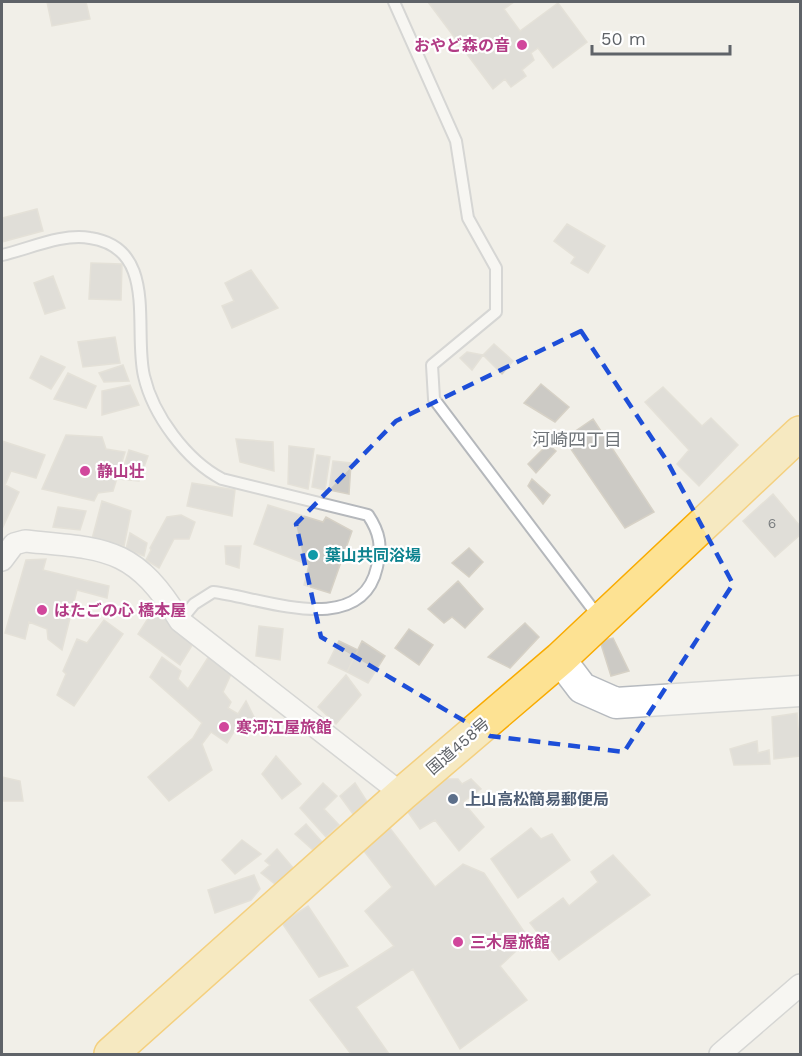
<svg xmlns="http://www.w3.org/2000/svg" width="802" height="1056" viewBox="0 0 802 1056" font-family="'Work Sans','Noto Sans JP',sans-serif">
	<rect width="100%" height="100%" fill="#f1efe8"/>
	<!-- building -->
	<path fill="#cccac5" stroke="#d6d1c6" stroke-width="1.5" d="M 47,2 L 86,2 L 90,19 L 52,26 Z
		M 428,2 L 514,2 L 504,9 L 520,31 L 558,3 L 587,42 L 553,68 L 538,48 L 531,53 L 534,60 L 522,70 L 526,76 L 511,87 L 505,79 L 493,89 Z
		M 37,209 L 43,231 L 2,242 L 2,218 Z
		M 567,224 L 605,246 L 588,273 L 571,263 L 575,257 L 554,241 Z
		M 91,263 L 122,264 L 121,300 L 89,299 Z
		M 251,270 L 278,308 L 232,328 L 222,306 L 234,301 L 225,283 Z
		M 53,276 L 65,308 L 45,314 L 34,283 Z
		M 115,337 L 120,363 L 83,367 L 78,342 Z
		M 494,344 L 513,361 L 502,374 L 483,355 Z
		M 467,352 L 483,355 L 472,370 L 460,358 Z
		M 41,356 L 65,367 L 51,389 L 30,378 Z
		M 123,365 L 129,381 L 104,382 L 99,373 Z
		M 68,373 L 96,386 L 86,408 L 54,399 Z
		M 541,384 L 569,407 L 555,422 L 524,403 Z
		M 130,385 L 139,405 L 102,415 L 102,391 Z
		M 663,387 L 702,426 L 711,418 L 738,445 L 699,486 L 677,464 L 689,450 L 645,402 Z
		M 593,419 L 654,512 L 625,528 L 564,439 Z
		M 66,435 L 102,437 L 106,449 L 125,452 L 113,491 L 98,493 L 94,501 L 42,489 Z
		M 236,439 L 273,442 L 274,471 L 240,462 Z
		M 2,441 L 45,455 L 36,478 L 11,471 L 5,485 L 19,492 L 2,529 Z
		M 548,444 L 556,451 L 536,473 L 528,464 Z
		M 289,446 L 314,449 L 308,489 L 288,484 Z
		M 129,450 L 148,456 L 139,481 L 120,479 Z
		M 317,455 L 330,457 L 325,490 L 312,487 Z
		M 333,461 L 351,463 L 349,494 L 329,490 Z
		M 532,479 L 550,495 L 543,504 L 528,486 Z
		M 192,483 L 235,490 L 232,516 L 187,506 Z
		M 773,494 L 800,526 L 800,535 L 775,557 L 743,521 Z
		M 102,501 L 131,511 L 124,546 L 92,539 Z
		M 268,505 L 323,522 L 326,517 L 352,531 L 330,593 L 304,585 L 309,565 L 254,544 Z
		M 58,507 L 86,511 L 80,530 L 53,527 Z
		M 181,515 L 195,522 L 189,539 L 174,539 L 159,568 L 146,560 L 151,550 L 150,548 L 167,517 Z
		M 130,533 L 147,543 L 144,556 L 126,549 Z
		M 225,546 L 241,546 L 239,568 L 226,564 Z
		M 469,548 L 483,562 L 469,577 L 452,563 Z
		M 46,559 L 43,570 L 109,586 L 107,598 L 77,590 L 62,650 L 48,639 L 47,629 L 29,622 L 25,639 L 5,633 L 26,560 Z
		M 458,581 L 483,609 L 465,628 L 452,617 L 444,623 L 428,609 Z
		M 156,606 L 196,639 L 180,665 L 138,634 Z
		M 104,620 L 123,634 L 74,706 L 57,695 L 66,674 L 63,671 L 77,639 L 87,643 Z
		M 525,623 L 539,637 L 510,668 L 488,657 Z
		M 259,626 L 283,629 L 280,660 L 256,656 Z
		M 409,629 L 433,645 L 419,665 L 395,648 Z
		M 613,638 L 629,671 L 611,676 L 600,641 Z
		M 339,641 L 358,650 L 347,672 L 328,663 Z
		M 362,641 L 385,656 L 368,683 L 347,672 Z
		M 211,653 L 232,672 L 223,692 L 231,702 L 228,708 L 238,714 L 246,701 L 254,717 L 245,734 L 235,730 L 227,743 L 211,732 L 202,744 L 212,770 L 169,801 L 148,777 L 193,738 L 202,723 L 150,677 L 162,657 L 181,671 L 178,679 L 188,689 Z
		M 346,675 L 361,695 L 336,724 L 318,707 Z
		M 797,713 L 800,756 L 774,759 L 772,717 Z
		M 757,741 L 758,753 L 769,750 L 770,764 L 734,765 L 730,749 Z
		M 276,756 L 301,784 L 282,799 L 262,774 Z
		M 2,777 L 20,781 L 23,801 L 2,801 Z
		M 446,779 L 458,779 L 462,784 L 471,779 L 481,789 L 463,802 L 484,827 L 459,851 L 435,820 L 420,829 L 408,812 Z
		M 323,783 L 337,796 L 324,809 L 339,825 L 326,837 L 300,808 Z
		M 355,783 L 368,803 L 353,814 L 340,796 Z
		M 306,824 L 323,843 L 313,850 L 295,834 Z
		M 389,827 L 435,887 L 463,864 L 484,873 L 529,939 L 500,966 L 527,1000 L 460,1049 L 413,969 L 356,1007 L 389,1054 L 351,1054 L 310,1000 L 394,946 L 365,911 L 392,887 L 364,851 Z
		M 531,828 L 541,839 L 552,834 L 570,860 L 518,898 L 491,859 Z
		M 242,840 L 261,854 L 235,874 L 222,860 Z
		M 277,849 L 295,870 L 275,884 L 261,873 L 270,865 L 265,861 Z
		M 613,855 L 650,895 L 559,960 L 530,923 L 563,898 L 569,906 L 598,882 L 591,872 Z
		M 254,875 L 260,889 L 251,900 L 215,913 L 208,890 Z
		M 308,906 L 348,966 L 319,977 L 282,923 Z"/>
	<g fill="none" stroke-linecap="round" stroke-linejoin="round">
		<!-- lane casing -->
		<g stroke="#b5b8bc" stroke-width="14">
			<path id="lane" d="M 394,2 L 456,141 L 468,218 L 496,268 L 496,312 L 432,365 L 434,399 L 598,616
				M 2,255 C 29,249 62,233 90,238 C 159,248 133,329 144,376 C 153,415 186,460 222,479 L 368,515 C 380,533 382,546 377,567 C 361,640 260,597 213,592 L 194,604 L 180,621"/>
		</g>
		<!-- street casing -->
		<g stroke="#b5b8bc" stroke-width="24">
			<path id="street" d="M 2,560 L 14,544 L 25,541 C 106,549 134,546 180,621 L 402,794
				M 720,1054 L 800,985"/>
		</g>
		<!-- secondary casing -->
		<g stroke="#b6babf" stroke-width="33">
			<path id="secondary" d="M 560,659 L 582,688 L 616,703 L 800,691"/>
		</g>
		<!-- highway casing -->
		<g stroke="#f9ab00" stroke-width="36">
			<path id="highway" d="M 111,1054 L 402,794 L 560,659 L 800,433"/>
		</g>
		<!-- lane -->
		<use href="#lane" stroke="#fff" stroke-width="10"/>
		<!-- street -->
		<use href="#street" stroke="#fff" stroke-width="21"/>
		<!-- secondary -->
		<use href="#secondary" stroke="#fff" stroke-width="30"/>
		<!-- highway -->
		<use href="#highway" stroke="#fde293" stroke-width="33"/>
	</g>
	<!-- marked area -->
	<path d="M0 0H802V1056H0ZM 581,331 L 667,461 L 733,584 L 624,752 L 490,736 L 321,637 L 296,524 L 396,421 Z" fill="#f1efe8" fill-opacity=".55" fill-rule="evenodd"/>
	<path fill="none" stroke="#1d4ed8" stroke-width="4.5" stroke-dasharray="12 8" stroke-linejoin="round" d="M 581,331 L 667,461 L 733,584 L 624,752 L 490,736 L 321,637 L 296,524 L 396,421 Z"/>
	<!-- markers -->
	<g fill="#d1479c" stroke="#fff" stroke-width="2">
		<circle cx="522" cy="45" r="6"/>
		<circle cx="85" cy="471" r="6"/>
		<circle cx="42" cy="610" r="6"/>
		<circle cx="224" cy="727" r="6"/>
		<circle cx="458" cy="942" r="6"/>
	</g>
	<circle fill="#0f9aa8" stroke="#fff" stroke-width="2" cx="313" cy="555" r="6"/>
	<circle fill="#5c6f8a" stroke="#fff" stroke-width="2" cx="453" cy="799" r="6"/>
	<g text-anchor="middle" dominant-baseline="central" stroke-width="4.5" stroke-linejoin="round" paint-order="stroke">
		<!-- number labels -->
		<g font-size="14" fill="#7a7d7f">
			<text x="772" y="523">6</text>
		</g>
		<!-- hotel labels -->
		<g font-size="16" font-weight="bold" fill="#b23c85" stroke="#fff" text-anchor="start">
			<text x="510" y="45" text-anchor="end">おやど森の音</text>
			<text x="97" y="471">静山壮</text>
			<text x="54" y="610">はたごの心 橋本屋</text>
			<text x="236" y="727">寒河江屋旅館</text>
			<text x="470" y="942">三木屋旅館</text>
		</g>
		<!-- culture labels -->
		<g font-size="16" font-weight="bold" fill="#0d838f" stroke="#fff" text-anchor="start">
			<text x="325" y="555">葉山共同浴場</text>
		</g>
		<!-- street labels -->
		<g font-size="16" fill="#5f6368" stroke="#fff">
			<text transform="translate(458 746) rotate(-41)">国道458号</text>
		</g>
		<!-- service labels -->
		<g font-size="16" font-weight="bold" fill="#4e5e75" stroke="#fff" text-anchor="start">
			<text x="465" y="799">上山高松簡易郵便局</text>
		</g>
		<!-- neighbourhood labels -->
		<g font-size="18" fill="#70757a" stroke="#fff">
			<text x="577" y="439">河崎四丁目</text>
		</g>
	</g>
	<!-- border -->
	<rect width="802" height="1056" fill="none" stroke="#5f6368" stroke-width="6"/>
	<!-- scale -->
	<path d="M592 45v9h138v-9" fill="none" stroke="#5f6368" stroke-width="3"/>
	<text x="601" y="45" font-size="18" fill="#5f6368" stroke="#ffffff" stroke-width="4.5" paint-order="stroke">50 m</text>
</svg>
